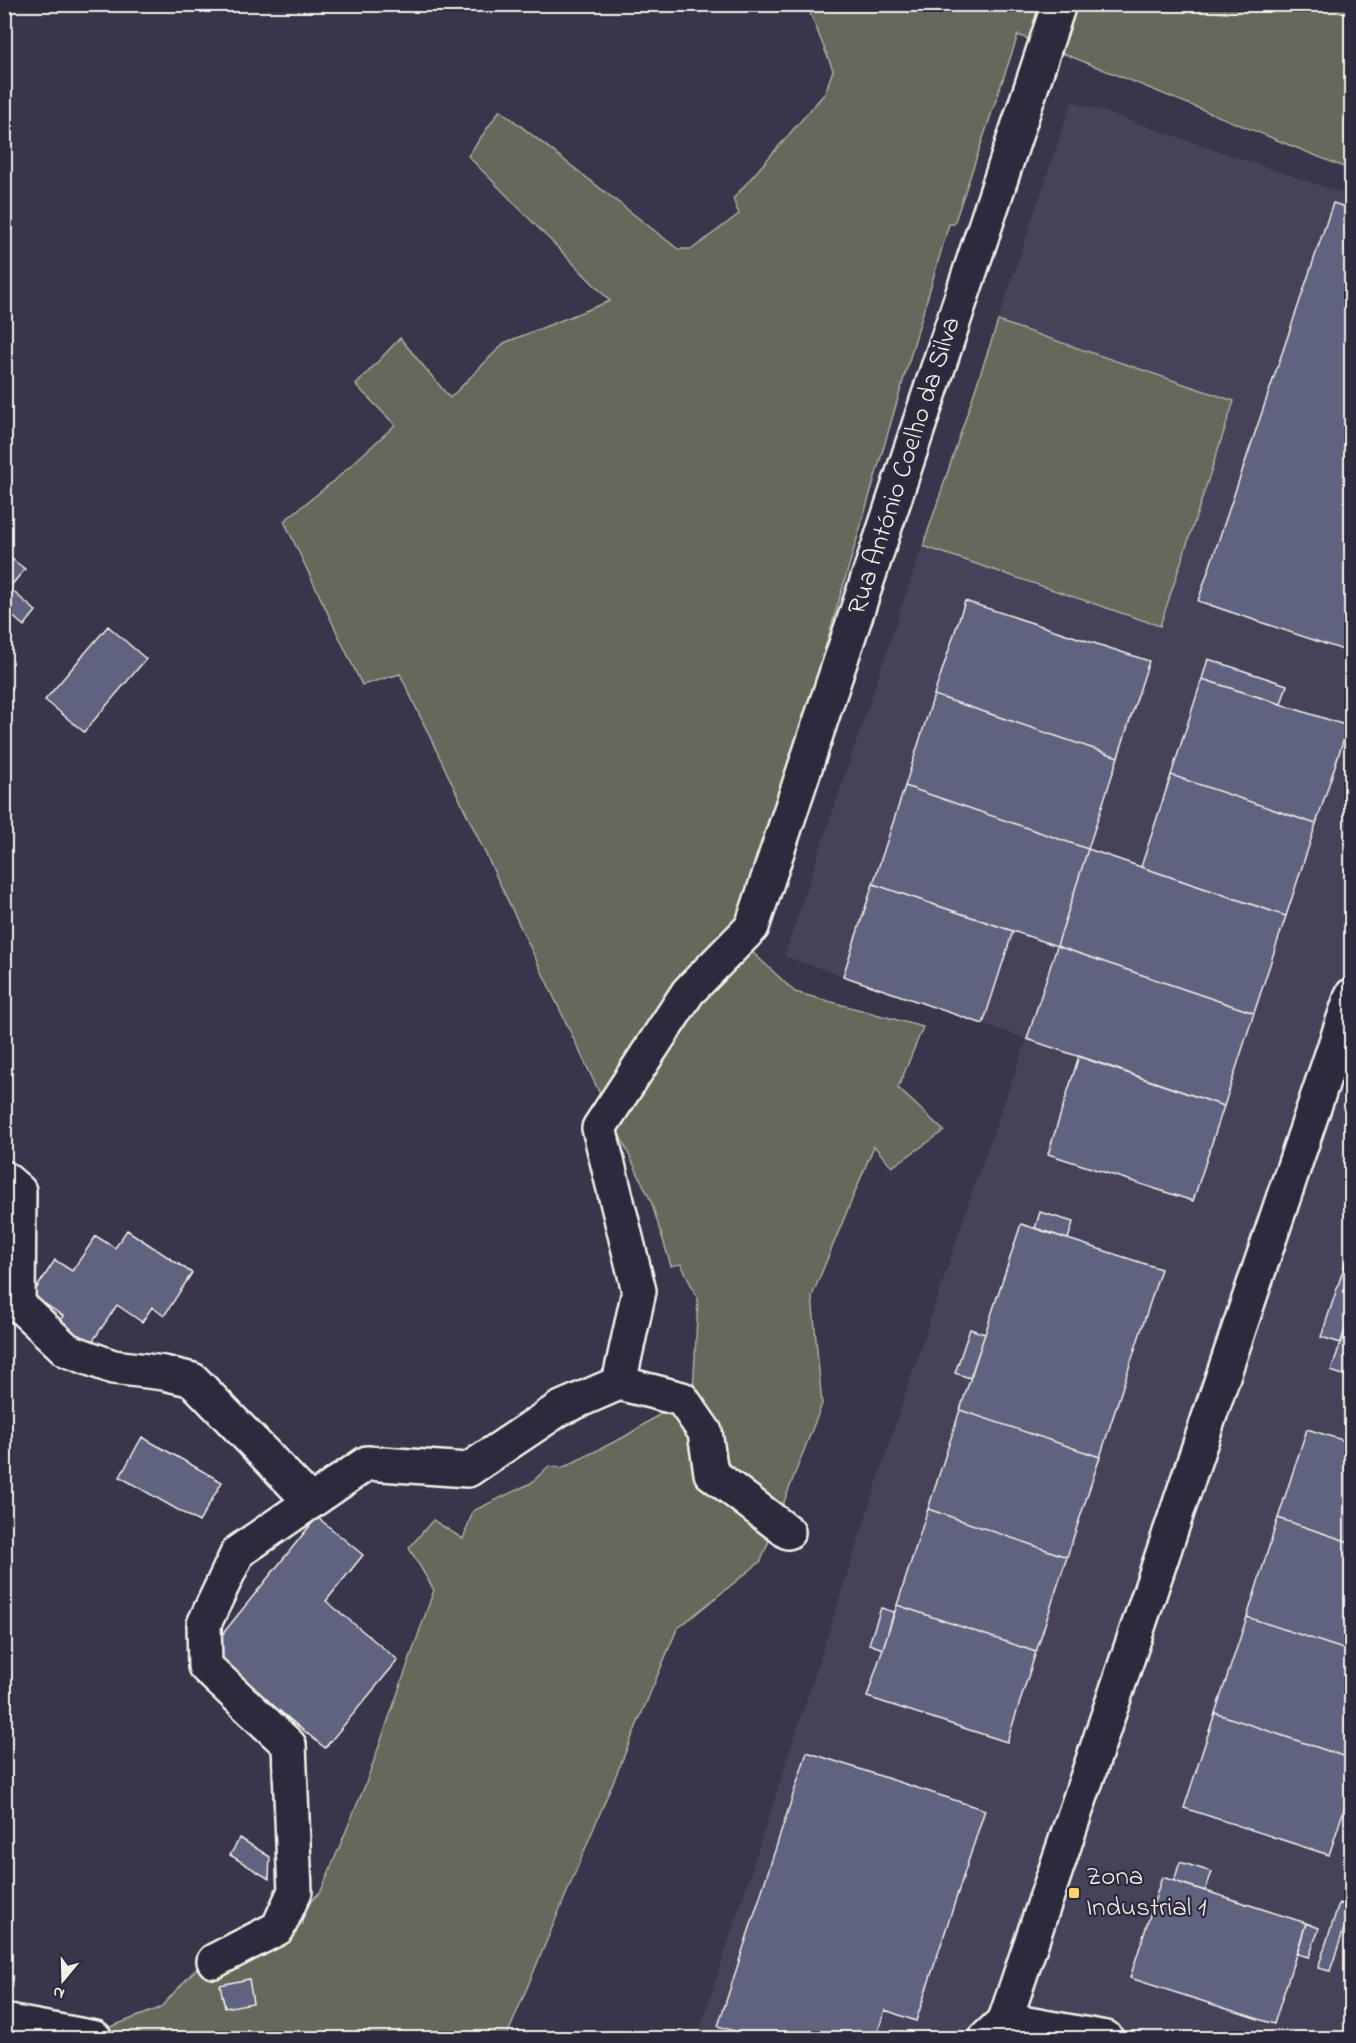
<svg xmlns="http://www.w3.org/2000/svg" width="1356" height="2043" viewBox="0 0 1356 2043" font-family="'Indie Flower',sans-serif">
	<rect width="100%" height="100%" fill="#39354a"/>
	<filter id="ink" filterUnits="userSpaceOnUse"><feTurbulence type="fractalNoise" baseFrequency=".0167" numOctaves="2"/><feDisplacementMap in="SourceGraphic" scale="12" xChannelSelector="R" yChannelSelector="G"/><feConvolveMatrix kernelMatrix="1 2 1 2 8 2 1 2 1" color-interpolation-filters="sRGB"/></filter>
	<g filter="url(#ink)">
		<!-- built -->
		<path fill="#44435a" d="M 1072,101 L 1351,196 L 1351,2038 L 708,2038 L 710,2032 L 700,2029 L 906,1392 L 980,1169 L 1027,1039 L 784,956 Z"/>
		<!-- green -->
		<path fill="#65685a" stroke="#acaca1" stroke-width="1.5" d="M 807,5 L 1351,5 L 1351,170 L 1018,35 L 954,224 L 949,224 L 780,802 L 748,948 L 795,992 L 923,1027 L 898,1088 L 944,1131 L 892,1167 L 874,1146 L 812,1296 L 822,1404 L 761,1561 L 677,1629 L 506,2038 L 81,2038 L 160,2008 L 218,1945 L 302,1924 L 303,1909 L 321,1891 L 366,1783 L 434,1590 L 409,1548 L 433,1520 L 463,1539 L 473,1511 L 531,1483 L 549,1466 L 562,1468 L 626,1436 L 693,1393 L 698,1299 L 681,1264 L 671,1266 L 651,1201 L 400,674 L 362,685 L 284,521 L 336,479 L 395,425 L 356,385 L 400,338 L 450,398 L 504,343 L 610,301 L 468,156 L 500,110 L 678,249 L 692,249 L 739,214 L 733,199 L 825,93 L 833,70 Z
			M 998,321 L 1234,401 L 1160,626 L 923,546 Z"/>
		<!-- building -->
		<path fill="#5f6380" stroke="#f4f1e8" stroke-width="1.5" d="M 1333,203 L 1352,209 L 1352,653 L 1198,601 Z
			M 4,553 L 25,569 L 9,588 L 36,611 L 24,626 L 4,609 Z
			M 965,601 L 1149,661 L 1118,757 L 934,695 Z
			M 108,626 L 146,659 L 84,732 L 45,700 Z
			M 1208,659 L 1287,685 L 1281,704 L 1202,679 Z
			M 1202,679 L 1348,726 L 1316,824 L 1171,775 Z
			M 934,695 L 1118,757 L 1088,849 L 905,786 Z
			M 1171,775 L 1316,824 L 1286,916 L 1141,867 Z
			M 905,786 L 1088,849 L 1057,946 L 873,884 Z
			M 1088,849 L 1286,916 L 1254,1013 L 1057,946 Z
			M 873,884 L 1013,931 L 983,1024 L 843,976 Z
			M 1057,946 L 1254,1013 L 1224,1106 L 1027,1039 Z
			M 1079,1056 L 1224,1106 L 1193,1201 L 1048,1154 Z
			M 1040,1212 L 1073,1222 L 1068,1239 L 1035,1228 Z
			M 1021,1224 L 1161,1269 L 1100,1457 L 960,1410 Z
			M 127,1230 L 192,1273 L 164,1316 L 152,1307 L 142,1322 L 117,1305 L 88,1348 L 56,1327 L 63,1316 L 32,1295 L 55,1260 L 72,1271 L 96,1236 L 115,1248 Z
			M 1352,1243 L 1352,1309 L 1341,1343 L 1321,1337 Z
			M 1352,1309 L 1352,1378 L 1331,1371 Z
			M 970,1329 L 985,1334 L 970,1378 L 955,1373 Z
			M 960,1410 L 1100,1457 L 1067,1557 L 928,1509 Z
			M 1307,1429 L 1352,1443 L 1352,1543 L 1278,1518 Z
			M 142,1437 L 222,1482 L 199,1522 L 120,1477 Z
			M 928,1509 L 1067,1557 L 1036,1652 L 897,1605 Z
			M 317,1517 L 363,1555 L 326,1601 L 398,1660 L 325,1748 L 208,1652 Z
			M 1278,1518 L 1352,1543 L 1352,1652 L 1247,1617 Z
			M 897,1605 L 1036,1652 L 1007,1742 L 867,1697 Z
			M 881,1608 L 894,1612 L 883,1649 L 869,1644 Z
			M 1247,1617 L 1352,1652 L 1352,1759 L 1215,1713 Z
			M 1215,1713 L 1352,1759 L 1352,1785 L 1329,1855 L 1184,1808 Z
			M 807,1752 L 985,1810 L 916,2021 L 885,2010 L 876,2038 L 851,2038 L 843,2036 L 842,2038 L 757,2038 L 718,2026 Z
			M 240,1838 L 270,1857 L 269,1879 L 230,1855 Z
			M 1180,1862 L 1212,1872 L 1205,1891 L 1174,1881 Z
			M 1162,1877 L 1306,1923 L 1274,2024 L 1130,1978 Z
			M 1339,1903 L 1351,1908 L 1330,1971 L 1318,1968 Z
			M 1306,1923 L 1319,1928 L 1309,1957 L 1297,1954 Z
			M 249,1979 L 253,2003 L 225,2008 L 220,1985 Z"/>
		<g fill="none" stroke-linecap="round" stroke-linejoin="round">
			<!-- minor casing -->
			<g stroke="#f4f1e8" stroke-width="38">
				<path id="minor" d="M 4,1178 L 19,1191 L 18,1304 L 67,1350 L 113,1367 L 164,1373 L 193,1380 L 311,1502
					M 619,1383 L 682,1399 L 705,1432 L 711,1473 L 788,1532
					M 214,1961 L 278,1928 L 295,1891 L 289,1745 L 205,1666 L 204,1624 L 238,1552 L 367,1463 L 468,1470 L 559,1409 L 619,1383 L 639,1291 L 599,1128 L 688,992 L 752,927 L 1059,4
					M 1005,2020 L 1106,2038
					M 4,2021 L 95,2038
					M 986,2038 L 1005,2020 L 1352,995"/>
			</g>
			<!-- minor -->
			<use href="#minor" stroke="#2f2a3d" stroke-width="33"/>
		</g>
	</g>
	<!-- markers -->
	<rect fill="#ffd166" stroke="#2f2a3d" stroke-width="2" x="1068" y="1887" width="12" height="12" rx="3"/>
	<g text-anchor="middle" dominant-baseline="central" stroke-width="4.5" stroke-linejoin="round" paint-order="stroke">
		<!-- street labels -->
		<g font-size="27" fill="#f4f1e8" stroke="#2f2a3d">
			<text transform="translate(905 466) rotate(-72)">Rua António Coelho da Silva</text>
		</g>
		<!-- poi labels -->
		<g font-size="27" fill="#f4f1e8" stroke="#2f2a3d" text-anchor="start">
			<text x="1086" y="1877">Zona<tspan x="1086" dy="31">Industrial 1</tspan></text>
		</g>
	</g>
	<!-- margin -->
	<rect width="1356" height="2043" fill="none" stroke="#2f2a3d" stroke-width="24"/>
	<rect x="12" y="12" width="1332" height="2019" fill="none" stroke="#f4f1e8" stroke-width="2" filter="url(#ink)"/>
	<!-- north arrow -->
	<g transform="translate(63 1980) rotate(199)" stroke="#2f2a3d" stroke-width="4.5" paint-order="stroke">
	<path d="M0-4.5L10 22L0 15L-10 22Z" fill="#f4f1e8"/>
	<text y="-9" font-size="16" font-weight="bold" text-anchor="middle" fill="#f4f1e8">N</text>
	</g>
</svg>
